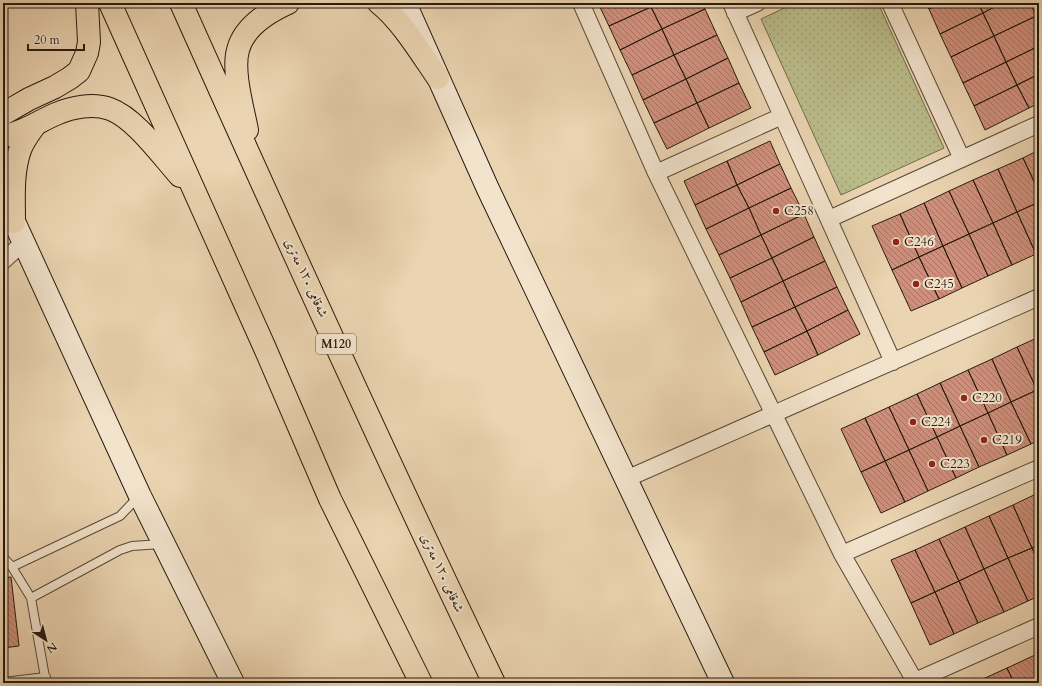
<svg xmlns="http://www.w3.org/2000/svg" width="1042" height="686" viewBox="0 0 1042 686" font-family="Cardo,Amiri,serif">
	<defs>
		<pattern id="park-dots" width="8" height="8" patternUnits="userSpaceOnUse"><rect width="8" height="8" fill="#babc8a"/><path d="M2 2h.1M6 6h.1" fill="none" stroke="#a0a176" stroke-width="1.8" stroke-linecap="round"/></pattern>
		<pattern id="building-back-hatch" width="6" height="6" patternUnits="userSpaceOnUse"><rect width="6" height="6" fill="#d18f7b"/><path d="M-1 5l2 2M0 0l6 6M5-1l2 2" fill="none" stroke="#aa7463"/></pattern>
	</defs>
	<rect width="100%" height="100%" fill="#ebd4b1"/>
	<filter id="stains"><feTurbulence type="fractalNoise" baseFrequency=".005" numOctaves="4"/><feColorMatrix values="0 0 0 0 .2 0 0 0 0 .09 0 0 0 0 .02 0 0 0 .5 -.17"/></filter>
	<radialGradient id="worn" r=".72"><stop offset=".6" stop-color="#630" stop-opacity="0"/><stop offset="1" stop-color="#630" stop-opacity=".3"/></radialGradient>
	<!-- park -->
	<path fill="url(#park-dots)" stroke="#706c4c" d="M 795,3 L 878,3 L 944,148 L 841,195 L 761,19 Z"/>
	<!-- building -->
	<path fill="url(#building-back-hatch)" stroke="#271b0e" d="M 598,3 L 650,3 L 651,7 L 609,26 Z
		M 658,3 L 702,3 L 705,9 L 662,29 L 651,7 Z
		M 926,3 L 941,3 L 929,9 Z
		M 941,3 L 978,3 L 983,13 L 940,34 L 929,9 Z
		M 978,3 L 1002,3 L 983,13 Z
		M 1002,3 L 1030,3 L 1036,16 L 994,36 L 983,13 Z
		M 651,7 L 662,29 L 620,50 L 609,26 Z
		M 705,9 L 717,35 L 674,55 L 662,29 Z
		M 983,13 L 994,36 L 951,57 L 940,34 Z
		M 1036,16 L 1039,23 L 1039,46 L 1006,62 L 994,36 Z
		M 662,29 L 674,55 L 632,75 L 620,50 Z
		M 717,35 L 728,58 L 686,79 L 674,55 Z
		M 994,36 L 1006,62 L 963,83 L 951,57 Z
		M 1039,46 L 1039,74 L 1017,85 L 1006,62 Z
		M 674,55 L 686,79 L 643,100 L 632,75 Z
		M 728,58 L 739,83 L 697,103 L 686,79 Z
		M 1006,62 L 1017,85 L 974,106 L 963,83 Z
		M 1039,74 L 1039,103 L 1029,108 L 1017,85 Z
		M 686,79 L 697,103 L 654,123 L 643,100 Z
		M 739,83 L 751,108 L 709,128 L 697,103 Z
		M 1017,85 L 1029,108 L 985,130 L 974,106 Z
		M 697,103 L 709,128 L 667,149 L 654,123 Z
		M 770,141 L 780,164 L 737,185 L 727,161 Z
		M 1039,150 L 1039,192 L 1023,158 Z
		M 1023,158 L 1039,192 L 1039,202 L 1017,212 L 998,169 Z
		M 727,161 L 737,185 L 695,205 L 684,181 Z
		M 780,164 L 791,188 L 749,208 L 737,185 Z
		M 998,169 L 1017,212 L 993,223 L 973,180 Z
		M 973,180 L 993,223 L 969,234 L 949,191 Z
		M 737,185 L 749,208 L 706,229 L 695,205 Z
		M 791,188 L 804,214 L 761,235 L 749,208 Z
		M 949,191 L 969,234 L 943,246 L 924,203 Z
		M 1039,202 L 1039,253 L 1036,254 L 1017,212 Z
		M 924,203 L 943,246 L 919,257 L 900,214 Z
		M 749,208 L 761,235 L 719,255 L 706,229 Z
		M 1017,212 L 1036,254 L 1012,265 L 993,223 Z
		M 804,214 L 814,237 L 772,258 L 761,235 Z
		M 900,214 L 919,257 L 892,270 L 872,226 Z
		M 993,223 L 1012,265 L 988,276 L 969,234 Z
		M 969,234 L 988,276 L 962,288 L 943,246 Z
		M 761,235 L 772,258 L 730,278 L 719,255 Z
		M 814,237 L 825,261 L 783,281 L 772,258 Z
		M 943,246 L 962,288 L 939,299 L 919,257 Z
		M 919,257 L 939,299 L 911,311 L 892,270 Z
		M 772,258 L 783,281 L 741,302 L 730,278 Z
		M 825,261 L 837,287 L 795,307 L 783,281 Z
		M 783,281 L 795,307 L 752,327 L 741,302 Z
		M 837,287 L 848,310 L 807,331 L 795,307 Z
		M 795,307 L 807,331 L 764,352 L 752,327 Z
		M 848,310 L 860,334 L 818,355 L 807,331 Z
		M 807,331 L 818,355 L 775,375 L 764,352 Z
		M 1039,337 L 1039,389 L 1037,390 L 1017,347 Z
		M 1017,347 L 1037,390 L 1011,402 L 992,359 Z
		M 992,359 L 1011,402 L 988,413 L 968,370 Z
		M 968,370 L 988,413 L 960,426 L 940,383 Z
		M 940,383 L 960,426 L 937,437 L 917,394 Z
		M 1037,390 L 1039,394 L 1039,440 L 1031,444 L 1011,402 Z
		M 917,394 L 937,437 L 909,450 L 889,407 Z
		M 1011,402 L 1031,444 L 1007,455 L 988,413 Z
		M 889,407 L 909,450 L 885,461 L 865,418 Z
		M 988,413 L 1007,455 L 979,467 L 960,426 Z
		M 865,418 L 885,461 L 861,472 L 841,429 Z
		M 960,426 L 979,467 L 956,478 L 937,437 Z
		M 937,437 L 956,478 L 928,491 L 909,450 Z
		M 909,450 L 928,491 L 905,502 L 885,461 Z
		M 885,461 L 905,502 L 881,513 L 861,472 Z
		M 1036,494 L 1039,500 L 1039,545 L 1032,548 L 1013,505 Z
		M 1013,505 L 1032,548 L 1008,558 L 989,516 Z
		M 989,516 L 1008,558 L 984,569 L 965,527 Z
		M 965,527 L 984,569 L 959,581 L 939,539 Z
		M 939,539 L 959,581 L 935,592 L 915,550 Z
		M 1039,545 L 1039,564 L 1032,548 Z
		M 1032,548 L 1039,564 L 1039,596 L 1028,601 L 1008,558 Z
		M 915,550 L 935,592 L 911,603 L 891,560 Z
		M 1008,558 L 1028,601 L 1004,612 L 984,569 Z
		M 984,569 L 1004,612 L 978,623 L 959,581 Z
		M 11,577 L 19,646 L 3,648 L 3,578 Z
		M 959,581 L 978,623 L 954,634 L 935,592 Z
		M 935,592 L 954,634 L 930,645 L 911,603 Z
		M 1035,655 L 1039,664 L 1039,683 L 1014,683 L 1007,668 Z
		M 1007,668 L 1014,683 L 985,683 L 983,679 Z"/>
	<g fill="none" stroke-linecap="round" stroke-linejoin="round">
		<!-- lane casing -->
		<g stroke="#584937" stroke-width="10">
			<path id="lane" d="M 3,557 L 12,567 L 31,598 L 46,683
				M 12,567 L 120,516 L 139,496
				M 31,598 L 120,550 L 132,546 L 161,544
				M 3,682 L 46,677"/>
		</g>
		<!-- street casing -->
		<g stroke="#584937" stroke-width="18">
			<path id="street" d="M 581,3 L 656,173 L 842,554 L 916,683
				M 731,3 L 893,362
				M 890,3 L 962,159
				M 735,13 L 757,3
				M 656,173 L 782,116
				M 829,219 L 1039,124
				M 3,261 L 24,242
				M 626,479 L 1039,297
				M 842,554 L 1039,468
				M 915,681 L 1039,626"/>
		</g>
		<!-- secondary casing -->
		<g stroke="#271b0e" stroke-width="24">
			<path id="secondary" d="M 405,3 L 488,189 L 723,683
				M 6,204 L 140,496 L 233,683"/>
		</g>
		<!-- highway casing -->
		<g stroke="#271b0e" stroke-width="24">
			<path id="highway" d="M 110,3 L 264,346 L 330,499 L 421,683
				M 181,3 C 283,231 386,458 494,683
				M 379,3 C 401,20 422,55 438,78
				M 3,114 L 29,99 L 55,87 L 70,78 L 79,71 L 87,53 L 89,42 L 87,3
				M 247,130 C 243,109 232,71 238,50 C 244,27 268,12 288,3
				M 3,136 C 22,134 39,121 56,114 C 72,107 93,103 110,109 C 135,118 162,156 180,176
				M 14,222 C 14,198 12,173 20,150 C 23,141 30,132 36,124"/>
		</g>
		<!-- lane -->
		<use href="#lane" stroke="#f2e3cc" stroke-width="8"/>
		<!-- street -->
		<use href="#street" stroke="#f2e3cc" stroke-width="16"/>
		<!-- secondary -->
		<use href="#secondary" stroke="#f2e3cc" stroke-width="22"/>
		<!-- highway -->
		<use href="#highway" stroke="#ebd4b1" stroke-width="22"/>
	</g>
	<!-- markers -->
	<g fill="#8f2418" stroke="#f2e3cc" stroke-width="1.5">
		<circle cx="776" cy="211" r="4"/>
		<circle cx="896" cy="242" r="4"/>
		<circle cx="916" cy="284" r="4"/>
		<circle cx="964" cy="398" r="4"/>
		<circle cx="913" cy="422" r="4"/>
		<circle cx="984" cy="440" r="4"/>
		<circle cx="932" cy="464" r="4"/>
	</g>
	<g text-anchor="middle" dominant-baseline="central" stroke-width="4" stroke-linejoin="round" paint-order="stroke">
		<!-- shield labels -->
		<rect fill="#f2e3cc" stroke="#645747" stroke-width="1" x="316" y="334" width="40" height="20" rx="3"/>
		<g font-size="12" font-weight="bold" fill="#271b0e">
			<text x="336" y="344">M120</text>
		</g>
		<!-- poi labels -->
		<g font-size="13" fill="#271b0e" stroke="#f2e3cc" text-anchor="start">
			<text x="784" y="211">C258</text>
			<text x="904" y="242">C246</text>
			<text x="924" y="284">C245</text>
			<text x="972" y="398">C220</text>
			<text x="921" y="422">C224</text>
			<text x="992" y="440">C219</text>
			<text x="940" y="464">C223</text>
		</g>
		<!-- street labels -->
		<g font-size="13" fill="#271b0e" stroke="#f2e3cc">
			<text transform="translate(306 278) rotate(65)">شەقامی ١٢٠ مەتری</text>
			<text transform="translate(442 573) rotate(65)">شەقامی ١٢٠ مەتری</text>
		</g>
	</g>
	<!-- margin -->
	<rect width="1042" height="686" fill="none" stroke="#ebd4b1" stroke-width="16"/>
	<rect x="4" y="4" width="1034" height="678" fill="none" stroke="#271b0e" stroke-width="2"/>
	<rect x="8" y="8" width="1026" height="670" fill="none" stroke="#271b0e"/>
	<!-- north arrow -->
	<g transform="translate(46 640) rotate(144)" stroke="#f2e3cc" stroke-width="3" paint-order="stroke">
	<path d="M0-3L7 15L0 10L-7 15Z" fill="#271b0e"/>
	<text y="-6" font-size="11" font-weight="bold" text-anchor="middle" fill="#271b0e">N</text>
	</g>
	<!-- scale -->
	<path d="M28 44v6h56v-6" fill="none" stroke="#271b0e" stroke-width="2"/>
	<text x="34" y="44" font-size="12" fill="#271b0e" stroke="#f2e3cc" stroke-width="3" paint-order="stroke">20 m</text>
	<rect width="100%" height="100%" filter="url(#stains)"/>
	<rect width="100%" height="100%" fill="url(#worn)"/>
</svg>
